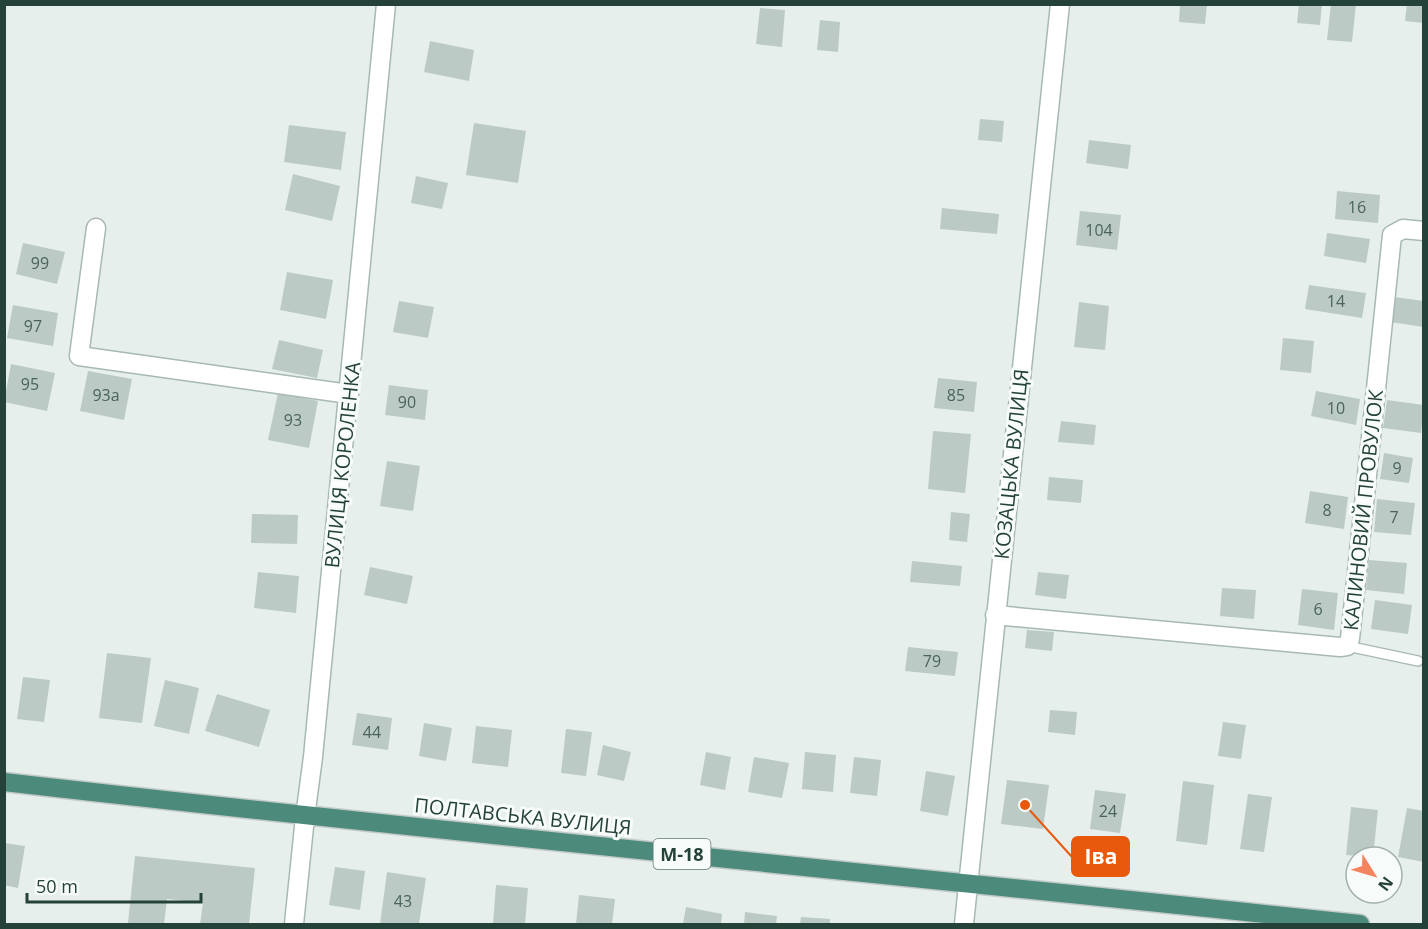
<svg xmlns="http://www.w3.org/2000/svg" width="1428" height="929" viewBox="0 0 1428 929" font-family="'Open Sans',sans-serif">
	<rect width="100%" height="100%" fill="#e6efeb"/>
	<!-- building -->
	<path fill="#bbcac4" d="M 1180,4 L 1207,4 L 1205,24 L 1179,22 Z
		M 1299,4 L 1322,4 L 1320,25 L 1297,23 Z
		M 1331,4 L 1356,4 L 1352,42 L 1327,40 Z
		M 1407,4 L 1424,4 L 1424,23 L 1405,21 Z
		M 760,8 L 785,10 L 782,47 L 756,44 Z
		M 820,20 L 840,22 L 838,52 L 817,50 Z
		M 430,41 L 474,50 L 469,81 L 424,72 Z
		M 980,119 L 1004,121 L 1002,142 L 978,140 Z
		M 474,123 L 526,131 L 518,183 L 466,175 Z
		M 289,125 L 346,132 L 341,170 L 284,162 Z
		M 1089,140 L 1131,145 L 1128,169 L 1086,163 Z
		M 293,174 L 340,186 L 332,221 L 285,210 Z
		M 416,176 L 448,183 L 442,209 L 411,203 Z
		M 1337,191 L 1380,195 L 1378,223 L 1335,219 Z
		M 942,208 L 999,214 L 997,234 L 940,229 Z
		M 1080,211 L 1121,215 L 1117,250 L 1076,245 Z
		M 1327,233 L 1370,239 L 1366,263 L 1324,256 Z
		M 23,243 L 65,252 L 57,284 L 16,274 Z
		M 287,272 L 333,280 L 326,319 L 280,310 Z
		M 1309,285 L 1366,293 L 1362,318 L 1305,309 Z
		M 1394,297 L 1424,301 L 1424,327 L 1390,322 Z
		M 399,301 L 434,307 L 428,338 L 393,332 Z
		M 1079,302 L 1109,306 L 1105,350 L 1074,347 Z
		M 13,305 L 58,313 L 53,346 L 7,338 Z
		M 1283,338 L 1314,341 L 1311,373 L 1280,370 Z
		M 279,340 L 323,350 L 317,378 L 272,369 Z
		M 11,364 L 55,373 L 47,411 L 4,402 Z
		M 88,371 L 132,379 L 124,420 L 80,411 Z
		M 938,378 L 977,382 L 974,412 L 934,408 Z
		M 389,385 L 428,390 L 425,420 L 385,415 Z
		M 1316,391 L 1360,399 L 1356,425 L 1311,416 Z
		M 278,393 L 318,401 L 309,448 L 268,440 Z
		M 1387,400 L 1424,405 L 1421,433 L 1383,428 Z
		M 1061,421 L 1096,425 L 1094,445 L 1058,442 Z
		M 933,431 L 971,434 L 965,493 L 928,489 Z
		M 1384,453 L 1413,458 L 1409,483 L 1380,479 Z
		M 387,461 L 420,466 L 413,511 L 380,506 Z
		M 1049,477 L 1083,480 L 1081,503 L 1047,500 Z
		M 1310,491 L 1348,497 L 1344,529 L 1305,523 Z
		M 1377,499 L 1415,503 L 1411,535 L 1374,532 Z
		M 951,512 L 970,514 L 967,542 L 949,540 Z
		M 252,514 L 298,515 L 297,544 L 251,543 Z
		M 1369,560 L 1407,563 L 1404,594 L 1366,590 Z
		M 912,561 L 962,566 L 960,586 L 910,582 Z
		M 370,567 L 413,576 L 407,604 L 364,595 Z
		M 258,572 L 299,576 L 296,613 L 254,608 Z
		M 1038,572 L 1069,575 L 1066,599 L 1035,595 Z
		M 1222,588 L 1256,590 L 1254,619 L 1220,616 Z
		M 1302,589 L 1338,593 L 1334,630 L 1298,625 Z
		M 1375,600 L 1412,605 L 1408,634 L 1371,629 Z
		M 1027,630 L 1054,632 L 1052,651 L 1025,648 Z
		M 908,647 L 958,652 L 955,676 L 905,671 Z
		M 107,653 L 151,658 L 142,723 L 99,718 Z
		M 23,677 L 50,680 L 44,722 L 17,719 Z
		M 165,680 L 199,688 L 189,734 L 154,726 Z
		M 217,694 L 270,710 L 259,747 L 205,731 Z
		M 1050,710 L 1077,712 L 1075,735 L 1048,732 Z
		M 357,713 L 392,718 L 388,750 L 352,745 Z
		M 1223,722 L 1246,725 L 1241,759 L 1218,756 Z
		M 424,723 L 452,728 L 446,761 L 419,756 Z
		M 476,726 L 512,730 L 508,767 L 472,763 Z
		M 566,729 L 592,732 L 586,776 L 561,773 Z
		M 603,745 L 631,752 L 624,781 L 597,775 Z
		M 706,752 L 731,757 L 725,790 L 700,785 Z
		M 805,752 L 836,755 L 833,792 L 802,789 Z
		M 754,757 L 789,763 L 782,798 L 748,792 Z
		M 854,757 L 881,760 L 877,796 L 850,793 Z
		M 926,771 L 955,776 L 948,816 L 920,811 Z
		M 1007,780 L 1049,785 L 1043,829 L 1001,824 Z
		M 1183,781 L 1214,785 L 1207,845 L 1176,841 Z
		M 1095,790 L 1126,794 L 1120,833 L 1090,829 Z
		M 1248,794 L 1272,797 L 1264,852 L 1240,849 Z
		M 1351,807 L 1378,810 L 1373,857 L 1346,855 Z
		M 1407,808 L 1424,811 L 1424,862 L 1398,857 Z
		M 4,843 L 25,846 L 18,888 L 4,885 Z
		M 135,856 L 255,868 L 249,924 L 200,924 L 203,903 L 167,899 L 164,924 L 128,923 Z
		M 335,867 L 365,871 L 360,910 L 329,905 Z
		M 387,872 L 426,878 L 419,924 L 380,924 Z
		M 496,885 L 528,888 L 525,924 L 493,924 Z
		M 579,895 L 615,899 L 612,924 L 576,924 Z
		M 686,907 L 722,914 L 721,924 L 683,924 Z
		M 745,912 L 777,916 L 776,924 L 744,924 Z
		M 801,917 L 830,919 L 830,924 L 800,924 Z"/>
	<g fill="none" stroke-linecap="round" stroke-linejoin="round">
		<!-- service casing -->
		<g stroke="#a8b8b2" stroke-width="12">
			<path id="service" d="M 1347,646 L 1418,661"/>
		</g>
		<!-- minor casing -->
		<g stroke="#a8b8b2" stroke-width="21">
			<path id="minor" d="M 96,228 L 79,356 L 349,394
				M 995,615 L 1340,647 L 1347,646 L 1350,639 L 1392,235 L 1403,229 L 1424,231
				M 294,924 L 305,817 L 313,757 L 386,4
				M 964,924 L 1060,4"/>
		</g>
		<!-- trunk casing -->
		<g stroke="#c2cac8" stroke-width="21">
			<path id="trunk" d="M 4,782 C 456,834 908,876 1360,924"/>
		</g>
		<!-- service -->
		<use href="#service" stroke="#fff" stroke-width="9"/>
		<!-- minor -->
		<use href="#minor" stroke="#fff" stroke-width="18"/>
		<!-- trunk -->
		<use href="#trunk" stroke="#4c8a7c" stroke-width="18"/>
	</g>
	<g text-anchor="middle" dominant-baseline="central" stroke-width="6" stroke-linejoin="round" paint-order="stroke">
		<!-- number labels -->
		<g font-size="16" fill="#4a645c">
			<text x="1357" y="207">16</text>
			<text x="1099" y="230">104</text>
			<text x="40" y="263">99</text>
			<text x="1336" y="301">14</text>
			<text x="33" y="326">97</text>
			<text x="30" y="384">95</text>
			<text x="106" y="395">93а</text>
			<text x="956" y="395">85</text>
			<text x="407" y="402">90</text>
			<text x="1336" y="408">10</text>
			<text x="293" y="420">93</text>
			<text x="1397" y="468">9</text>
			<text x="1327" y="510">8</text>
			<text x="1394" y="517">7</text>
			<text x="1318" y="609">6</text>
			<text x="932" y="661">79</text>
			<text x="372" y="732">44</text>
			<text x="1108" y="811">24</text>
			<text x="403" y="901">43</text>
		</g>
		<!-- shield labels -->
		<rect fill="#f7fbf9" stroke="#637a73" stroke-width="1.5" x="653.5" y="839" width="57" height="30" rx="4.5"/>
		<g font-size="18" font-weight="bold" fill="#24423a">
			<text x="682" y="854">М-18</text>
		</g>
		<!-- street labels -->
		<g font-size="20" fill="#24423a" stroke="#f7fbf9">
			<text transform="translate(1011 464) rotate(-84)">КОЗАЦЬКА ВУЛИЦЯ</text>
			<text transform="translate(342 465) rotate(-84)">ВУЛИЦЯ КОРОЛЕНКА</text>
			<text transform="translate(1363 510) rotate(-84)">КАЛИНОВИЙ ПРОВУЛОК</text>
			<text transform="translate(523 816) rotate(6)">ПОЛТАВСЬКА ВУЛИЦЯ</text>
		</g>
	</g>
	<!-- callouts -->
	<path fill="none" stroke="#e8590c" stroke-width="2" d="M1025 805L1072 857"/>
	<circle fill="#e8590c" stroke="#f7fbf9" stroke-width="2" cx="1025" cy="805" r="6"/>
	<rect fill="#e8590c" stroke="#e8590c" stroke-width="2" x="1072" y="837" width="57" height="39" rx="6"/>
	<g font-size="21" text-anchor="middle" font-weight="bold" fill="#fff">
		<text x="1101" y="864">Іва</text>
	</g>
	<!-- border -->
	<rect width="1428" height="929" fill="none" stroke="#24423a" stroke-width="12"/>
	<!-- north arrow -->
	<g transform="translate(1374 875) rotate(127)"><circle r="28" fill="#f7fbf9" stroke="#a3b1ad" stroke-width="1.5"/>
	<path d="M0-4.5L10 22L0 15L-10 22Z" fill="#f4845f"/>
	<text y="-9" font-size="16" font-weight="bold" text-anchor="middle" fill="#24423a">N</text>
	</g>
	<!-- scale -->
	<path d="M27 893v9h174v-9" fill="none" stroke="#24423a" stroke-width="3"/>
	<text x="36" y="893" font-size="18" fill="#24423a" stroke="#f7fbf9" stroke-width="4.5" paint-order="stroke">50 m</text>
</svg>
